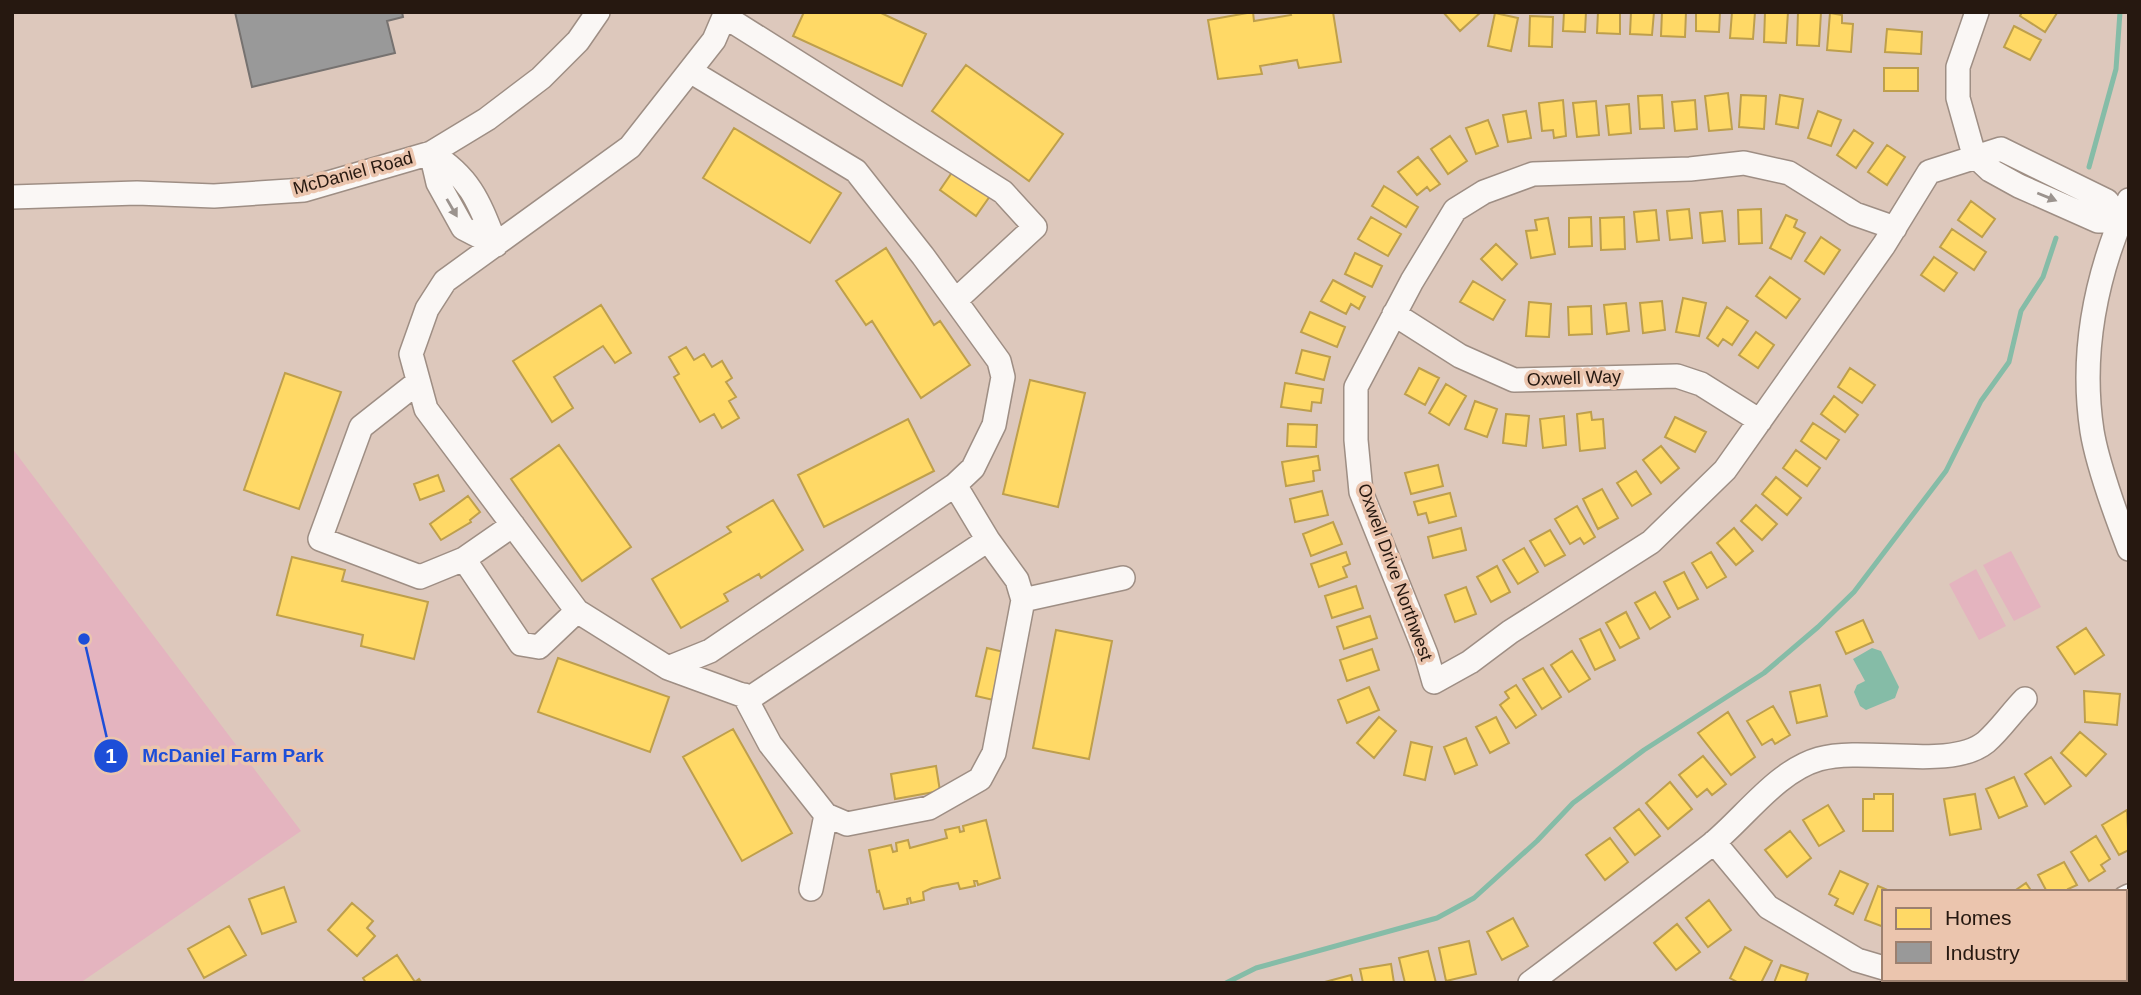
<svg xmlns="http://www.w3.org/2000/svg" width="2141" height="995" viewBox="0 0 2141 995" font-family="Arial,sans-serif">
	<rect width="100%" height="100%" fill="#ddc8bc"/>
	<!-- green -->
	<path fill="#e4b4bf" d="M 12,448 L 301,831 L 80,983 L 12,983 Z
		M 2011,551 L 2041,607 L 2014,621 L 1983,565 Z
		M 1976,569 L 2006,626 L 1979,640 L 1949,584 Z"/>
	<!-- water -->
	<path fill="#85bca7" d="M 1872,648 L 1881,651 L 1899,687 L 1895,698 L 1866,710 L 1860,706 L 1854,692 L 1857,685 L 1865,681 L 1853,659 Z"/>
	<!-- homes -->
	<path fill="#ffd966" stroke="#be9f4c" stroke-width="2" d="M 804,12 L 879,12 L 926,34 L 902,86 L 793,36 Z
		M 1253,12 L 1254,21 L 1291,15 L 1290,12 L 1333,12 L 1341,62 L 1299,68 L 1297,60 L 1260,66 L 1262,74 L 1218,79 L 1208,20 Z
		M 1443,12 L 1481,12 L 1460,31 Z
		M 1564,12 L 1586,12 L 1585,32 L 1563,31 Z
		M 1598,12 L 1620,12 L 1620,34 L 1597,33 Z
		M 1631,12 L 1654,12 L 1652,35 L 1630,34 Z
		M 1662,12 L 1686,12 L 1685,37 L 1661,36 Z
		M 1696,12 L 1720,12 L 1719,32 L 1696,31 Z
		M 1732,12 L 1755,12 L 1753,39 L 1730,38 Z
		M 1765,12 L 1788,12 L 1786,43 L 1764,42 Z
		M 1798,12 L 1821,12 L 1819,46 L 1797,45 Z
		M 2022,12 L 2057,12 L 2057,13 L 2045,32 L 2020,16 Z
		M 1495,13 L 1518,18 L 1511,51 L 1488,46 Z
		M 1830,13 L 1842,15 L 1842,23 L 1853,24 L 1851,52 L 1827,50 Z
		M 1530,16 L 1553,17 L 1552,47 L 1529,46 Z
		M 2014,26 L 2041,40 L 2030,60 L 2004,47 Z
		M 1887,29 L 1922,32 L 1921,54 L 1885,52 Z
		M 966,65 L 1063,134 L 1029,181 L 932,111 Z
		M 1884,68 L 1918,68 L 1918,91 L 1884,91 Z
		M 1728,93 L 1732,129 L 1709,131 L 1705,96 Z
		M 1662,95 L 1664,128 L 1640,129 L 1638,96 Z
		M 1741,95 L 1766,96 L 1764,129 L 1739,127 Z
		M 1780,95 L 1803,99 L 1798,128 L 1776,124 Z
		M 1563,100 L 1566,136 L 1554,138 L 1553,130 L 1542,131 L 1539,103 Z
		M 1695,100 L 1697,129 L 1675,131 L 1672,102 Z
		M 1596,101 L 1599,135 L 1577,137 L 1573,103 Z
		M 1629,104 L 1631,133 L 1609,135 L 1606,106 Z
		M 1526,111 L 1531,138 L 1508,142 L 1503,115 Z
		M 1818,111 L 1841,120 L 1831,146 L 1808,138 Z
		M 1488,120 L 1498,146 L 1476,154 L 1466,128 Z
		M 734,128 L 841,193 L 810,243 L 703,178 Z
		M 1854,130 L 1873,143 L 1856,168 L 1837,155 Z
		M 1450,136 L 1467,161 L 1448,174 L 1431,149 Z
		M 1887,145 L 1905,157 L 1887,185 L 1868,172 Z
		M 1418,157 L 1440,184 L 1430,191 L 1427,187 L 1417,195 L 1398,172 Z
		M 953,171 L 990,196 L 976,216 L 940,190 Z
		M 1384,186 L 1418,207 L 1406,227 L 1372,206 Z
		M 1971,201 L 1995,219 L 1982,237 L 1958,220 Z
		M 1689,209 L 1692,238 L 1670,240 L 1667,211 Z
		M 1761,209 L 1762,243 L 1739,244 L 1738,210 Z
		M 1656,210 L 1659,240 L 1637,242 L 1634,212 Z
		M 1722,211 L 1725,241 L 1703,243 L 1700,213 Z
		M 1786,215 L 1797,220 L 1794,227 L 1805,233 L 1791,259 L 1770,248 Z
		M 1371,217 L 1401,234 L 1388,256 L 1358,239 Z
		M 1591,217 L 1592,246 L 1569,247 L 1569,218 Z
		M 1624,217 L 1625,249 L 1601,250 L 1600,218 Z
		M 1548,218 L 1555,254 L 1531,258 L 1526,231 L 1537,230 L 1535,220 Z
		M 1952,229 L 1986,252 L 1974,270 L 1940,247 Z
		M 1821,237 L 1840,250 L 1824,274 L 1805,261 Z
		M 1496,244 L 1517,264 L 1502,280 L 1481,259 Z
		M 886,248 L 934,325 L 940,321 L 970,365 L 921,398 L 872,321 L 866,325 L 836,281 Z
		M 1355,253 L 1382,266 L 1372,287 L 1345,274 Z
		M 1934,257 L 1957,273 L 1944,291 L 1921,275 Z
		M 1770,277 L 1800,299 L 1786,318 L 1756,296 Z
		M 1333,280 L 1365,297 L 1359,309 L 1351,304 L 1346,314 L 1321,301 Z
		M 1473,281 L 1505,300 L 1493,320 L 1460,302 Z
		M 1683,298 L 1706,303 L 1699,336 L 1676,332 Z
		M 1662,301 L 1665,330 L 1643,333 L 1640,303 Z
		M 1529,302 L 1551,304 L 1549,337 L 1526,336 Z
		M 1626,303 L 1629,331 L 1607,334 L 1604,305 Z
		M 601,305 L 631,353 L 615,363 L 603,346 L 554,377 L 573,408 L 552,422 L 513,361 Z
		M 1591,306 L 1592,334 L 1569,335 L 1568,307 Z
		M 1727,307 L 1748,321 L 1732,345 L 1723,339 L 1718,346 L 1707,338 Z
		M 1310,312 L 1345,327 L 1337,347 L 1301,332 Z
		M 1756,332 L 1774,345 L 1758,368 L 1739,355 Z
		M 686,347 L 694,360 L 704,354 L 712,367 L 722,361 L 732,378 L 726,382 L 736,397 L 729,401 L 739,418 L 722,428 L 714,414 L 700,422 L 674,377 L 679,374 L 669,357 Z
		M 1302,350 L 1330,357 L 1324,380 L 1296,373 Z
		M 1419,368 L 1439,378 L 1425,405 L 1405,394 Z
		M 1850,368 L 1875,385 L 1862,403 L 1838,387 Z
		M 285,373 L 341,392 L 299,509 L 244,490 Z
		M 1030,380 L 1085,393 L 1058,507 L 1003,494 Z
		M 1285,383 L 1323,389 L 1321,403 L 1312,402 L 1311,411 L 1281,407 Z
		M 1446,384 L 1466,396 L 1449,425 L 1429,413 Z
		M 1834,396 L 1858,415 L 1845,432 L 1821,414 Z
		M 1475,401 L 1497,409 L 1487,437 L 1465,429 Z
		M 1591,412 L 1592,420 L 1603,419 L 1605,448 L 1580,451 L 1577,414 Z
		M 1506,414 L 1529,416 L 1526,446 L 1503,443 Z
		M 1564,416 L 1566,445 L 1543,448 L 1540,419 Z
		M 1675,417 L 1706,432 L 1695,452 L 1665,437 Z
		M 908,419 L 934,471 L 824,527 L 798,475 Z
		M 1813,423 L 1839,440 L 1826,459 L 1801,441 Z
		M 1288,424 L 1317,425 L 1316,447 L 1287,446 Z
		M 559,445 L 631,547 L 582,581 L 511,479 Z
		M 1661,446 L 1679,468 L 1661,483 L 1643,460 Z
		M 1796,450 L 1820,468 L 1807,486 L 1783,468 Z
		M 1318,456 L 1320,470 L 1313,471 L 1314,481 L 1286,486 L 1282,462 Z
		M 1438,465 L 1443,486 L 1411,494 L 1405,473 Z
		M 1636,471 L 1651,494 L 1632,506 L 1617,483 Z
		M 438,475 L 444,491 L 420,500 L 414,484 Z
		M 1776,477 L 1801,498 L 1787,515 L 1762,494 Z
		M 1602,489 L 1618,518 L 1598,529 L 1583,499 Z
		M 1322,491 L 1328,515 L 1295,522 L 1290,499 Z
		M 1450,493 L 1456,516 L 1429,523 L 1426,513 L 1418,515 L 1414,502 Z
		M 468,496 L 480,512 L 470,520 L 471,522 L 441,540 L 430,524 Z
		M 773,500 L 803,550 L 761,578 L 759,574 L 724,594 L 728,601 L 681,628 L 652,579 L 731,532 L 727,527 Z
		M 1756,505 L 1777,524 L 1762,540 L 1741,521 Z
		M 1577,506 L 1595,537 L 1584,544 L 1580,538 L 1570,544 L 1555,519 Z
		M 1333,522 L 1342,544 L 1311,556 L 1303,534 Z
		M 1461,528 L 1466,550 L 1433,558 L 1428,537 Z
		M 1734,528 L 1753,551 L 1736,565 L 1717,543 Z
		M 1550,530 L 1565,555 L 1545,566 L 1530,541 Z
		M 1524,548 L 1538,572 L 1518,584 L 1503,560 Z
		M 1346,552 L 1350,564 L 1343,567 L 1347,577 L 1319,587 L 1311,564 Z
		M 1711,552 L 1726,577 L 1707,588 L 1692,563 Z
		M 292,557 L 345,570 L 342,581 L 428,602 L 414,659 L 361,646 L 363,635 L 277,615 Z
		M 1497,566 L 1510,592 L 1491,602 L 1477,577 Z
		M 1684,572 L 1698,599 L 1678,609 L 1664,582 Z
		M 1356,586 L 1363,608 L 1332,618 L 1325,596 Z
		M 1466,587 L 1476,614 L 1455,622 L 1445,595 Z
		M 1655,592 L 1670,617 L 1650,629 L 1635,603 Z
		M 1626,612 L 1639,638 L 1620,648 L 1606,623 Z
		M 1370,616 L 1377,638 L 1344,649 L 1337,627 Z
		M 1863,620 L 1873,642 L 1846,654 L 1836,632 Z
		M 2086,628 L 2104,655 L 2075,674 L 2057,647 Z
		M 1600,629 L 1615,660 L 1595,670 L 1580,639 Z
		M 1056,630 L 1112,641 L 1089,759 L 1033,748 Z
		M 987,648 L 1008,653 L 998,701 L 976,696 Z
		M 1372,649 L 1379,670 L 1347,681 L 1340,660 Z
		M 1572,651 L 1590,679 L 1569,692 L 1551,665 Z
		M 558,658 L 669,697 L 650,752 L 538,712 Z
		M 1543,668 L 1561,697 L 1542,709 L 1523,679 Z
		M 1516,685 L 1536,715 L 1516,728 L 1500,705 L 1509,698 L 1505,692 Z
		M 1820,685 L 1827,716 L 1797,723 L 1790,692 Z
		M 1369,687 L 1379,710 L 1347,723 L 1338,700 Z
		M 2084,691 L 2120,694 L 2117,725 L 2085,722 Z
		M 1773,706 L 1790,735 L 1775,744 L 1772,739 L 1762,745 L 1747,721 Z
		M 1728,712 L 1755,757 L 1731,775 L 1698,733 Z
		M 1379,717 L 1396,731 L 1374,758 L 1357,743 Z
		M 1496,717 L 1509,743 L 1490,753 L 1476,727 Z
		M 733,729 L 792,833 L 742,861 L 683,757 Z
		M 2080,732 L 2106,754 L 2086,776 L 2061,753 Z
		M 1466,738 L 1477,765 L 1455,774 L 1444,747 Z
		M 1411,742 L 1432,747 L 1425,780 L 1404,775 Z
		M 1703,756 L 1726,784 L 1712,795 L 1707,789 L 1697,797 L 1679,775 Z
		M 2051,757 L 2071,786 L 2045,804 L 2025,774 Z
		M 936,766 L 940,791 L 895,799 L 891,774 Z
		M 2014,777 L 2027,806 L 1999,818 L 1986,789 Z
		M 1670,782 L 1692,809 L 1668,829 L 1646,803 Z
		M 1874,794 L 1893,794 L 1893,831 L 1863,831 L 1863,799 L 1874,799 Z
		M 1975,794 L 1981,829 L 1950,835 L 1944,799 Z
		M 1828,805 L 1844,831 L 1819,846 L 1803,820 Z
		M 1639,809 L 1660,836 L 1635,855 L 1614,828 Z
		M 2127,810 L 2129,850 L 2119,855 L 2102,825 Z
		M 986,820 L 1000,878 L 978,885 L 977,881 L 974,881 L 975,886 L 960,889 L 958,883 L 932,888 L 923,892 L 924,900 L 911,903 L 910,898 L 907,899 L 908,904 L 884,909 L 879,891 L 877,892 L 869,850 L 891,845 L 893,852 L 897,851 L 896,843 L 908,840 L 910,848 L 947,838 L 945,830 L 959,827 L 960,832 L 964,831 L 963,826 Z
		M 1790,831 L 1811,858 L 1787,877 L 1765,850 Z
		M 2096,836 L 2110,859 L 2101,865 L 2105,871 L 2089,881 L 2071,852 Z
		M 1610,838 L 1628,862 L 1605,880 L 1586,855 Z
		M 2064,862 L 2077,885 L 2068,889 L 2069,892 L 2047,892 L 2038,875 Z
		M 1840,871 L 1868,884 L 1853,914 L 1835,905 L 1838,899 L 1829,894 Z
		M 2026,883 L 2032,892 L 2013,892 Z
		M 1878,886 L 1892,892 L 1884,892 L 1884,927 L 1865,920 Z
		M 284,887 L 296,922 L 262,934 L 249,899 Z
		M 1709,900 L 1731,930 L 1708,947 L 1686,918 Z
		M 352,903 L 373,921 L 367,928 L 375,936 L 357,956 L 328,930 Z
		M 1513,918 L 1528,946 L 1502,960 L 1487,932 Z
		M 1677,924 L 1700,952 L 1676,970 L 1654,943 Z
		M 229,926 L 246,955 L 204,978 L 188,949 Z
		M 1469,941 L 1476,974 L 1446,981 L 1439,948 Z
		M 1745,947 L 1772,961 L 1761,983 L 1739,983 L 1730,978 Z
		M 1428,951 L 1436,983 L 1405,983 L 1399,958 Z
		M 397,955 L 415,982 L 419,979 L 422,983 L 366,983 L 363,978 Z
		M 2126,963 L 2129,983 L 2104,983 L 2101,979 L 2125,979 Z
		M 1391,964 L 1394,983 L 1363,983 L 1360,969 Z
		M 1781,965 L 1808,974 L 1805,983 L 1774,983 Z
		M 1351,975 L 1353,983 L 1321,983 Z"/>
	<!-- industry -->
	<path fill="#999" stroke="#767270" stroke-width="2" d="M 235,12 L 402,12 L 403,17 L 387,21 L 395,53 L 252,87 Z"/>
	<g fill="none" stroke-linecap="round" stroke-linejoin="round">
		<!-- stream -->
		<path stroke="#85bca7" stroke-width="5" d="M 2089,167 L 2116,69 L 2120,12
			M 1226,983 L 1256,968 L 1437,918 L 1474,898 L 1537,841 L 1573,803 L 1644,750 L 1764,673 L 1818,627 L 1854,592 L 1946,471 L 1981,401 L 2009,362 L 2021,311 L 2043,277 L 2056,238"/>
		<!-- minor casing -->
		<g stroke="#9e8e84" stroke-width="26">
			<path id="minor" d="M 726,12 L 714,40 L 630,147 L 445,281 L 427,309 L 411,354 L 426,409 L 577,611 L 668,668 L 750,698 L 988,540 L 1017,580 L 1023,600 L 994,753 L 980,779 L 929,808 L 847,824 L 826,815 L 770,744 L 744,695
				M 724,16 L 1003,192 L 1035,227 L 956,300
				M 431,153 L 438,183 L 463,228 L 496,245
				M 431,153 C 471,178 479,202 496,245
				M 1974,155 L 1990,170 L 2019,186 L 2098,221 L 2120,220
				M 1974,155 L 1958,98 L 1958,67 L 1977,12
				M 12,197 L 137,193 L 214,196 L 304,190 L 431,153 L 487,119 L 541,78 L 578,41 L 598,12
				M 2129,200 C 2097,272 2080,352 2092,431 C 2097,462 2117,518 2129,549
				M 1895,228 L 1855,214 L 1789,173 L 1744,163 L 1690,169 L 1533,174 L 1484,192 L 1455,210 L 1412,281 L 1356,387 L 1356,440 L 1361,492 L 1426,654 L 1434,682 L 1470,662 L 1510,632 L 1651,542 L 1725,470 L 1884,245 L 1929,172 L 2001,149 L 2107,201 L 2120,220
				M 1394,314 L 1460,356 L 1514,380 L 1677,376 L 1701,384 L 1760,421
				M 418,382 L 361,427 L 320,539 L 420,577 L 464,559
				M 955,485 L 988,540
				M 513,525 L 464,559 L 521,644 L 539,647 L 577,611
				M 1023,600 L 1123,578
				M 668,668 L 710,651 L 955,485 L 973,468 L 994,425 L 1003,377 L 999,361 L 923,256 L 856,171 L 690,71
				M 1714,842 L 1768,907 L 1857,960 L 1884,968
				M 811,889 L 826,815
				M 2125,898 L 2129,896
				M 1918,979 L 1929,983
				M 1530,983 C 1591,937 1652,891 1712,844 C 1745,817 1777,771 1819,759 C 1867,746 1950,771 1986,742 C 2000,730 2012,712 2025,699
				M 1956,983 L 1980,979"/>
		</g>
		<!-- minor -->
		<use href="#minor" stroke="#faf7f5" stroke-width="23"/>
	</g>
	<!-- one-way arrows -->
	<defs><path id="oneway-solid" d="M-6-.8H1V-3.2L6.5 0L1 3.2V.8H-6Z" transform="scale(1.75)"/></defs>
	<g fill="#9b938e">
		<use href="#oneway-solid" transform="translate(2047 197) rotate(22)"/>
		<use href="#oneway-solid" transform="translate(452 208) rotate(60)"/>
	</g>
	<g text-anchor="middle" dominant-baseline="central" stroke-width="7" stroke-linejoin="round" paint-order="stroke">
		<!-- street labels -->
		<g font-size="18" fill="#261810" stroke="#ebc5ae">
			<text transform="translate(353 173) rotate(-15)">McDaniel Road</text>
			<text transform="translate(1574 378) rotate(-2)">Oxwell Way</text>
			<text transform="translate(1395 572) rotate(70)">Oxwell Drive Northwest</text>
		</g>
	</g>
	<!-- callouts -->
	<path fill="none" stroke="#1d4ed8" stroke-width="2.5" d="M84 639L111 756"/>
	<g fill="#1d4ed8" stroke="#ebc5ae" stroke-width="2.5">
		<circle cx="84" cy="639" r="7"/>
		<circle cx="111" cy="756" r="18"/>
	</g>
	<g font-size="21" text-anchor="middle" font-weight="bold" fill="#fff">
		<text x="111" y="763">1</text>
	</g>
	<g font-size="19" text-anchor="middle" font-weight="bold" fill="#1d4ed8" stroke="#ebc5ae" stroke-width="7" stroke-linejoin="round" paint-order="stroke">
		<text x="233" y="762">McDaniel Farm Park</text>
	</g>
	<!-- border -->
	<rect width="2141" height="995" fill="none" stroke="#261810" stroke-width="28"/>
	<!-- legend -->
	<rect x="1882" y="890" width="245" height="91" fill="#ebc5ae" stroke="#9c806f" stroke-width="2"/>
	<rect x="1896" y="908" width="35" height="21" fill="#ffd966" stroke="#9c806f" stroke-width="2"/>
	<text x="1945" y="925" font-size="21" fill="#261810">Homes</text>
	<rect x="1896" y="942" width="35" height="21" fill="#999999" stroke="#9c806f" stroke-width="2"/>
	<text x="1945" y="960" font-size="21" fill="#261810">Industry</text>
</svg>
